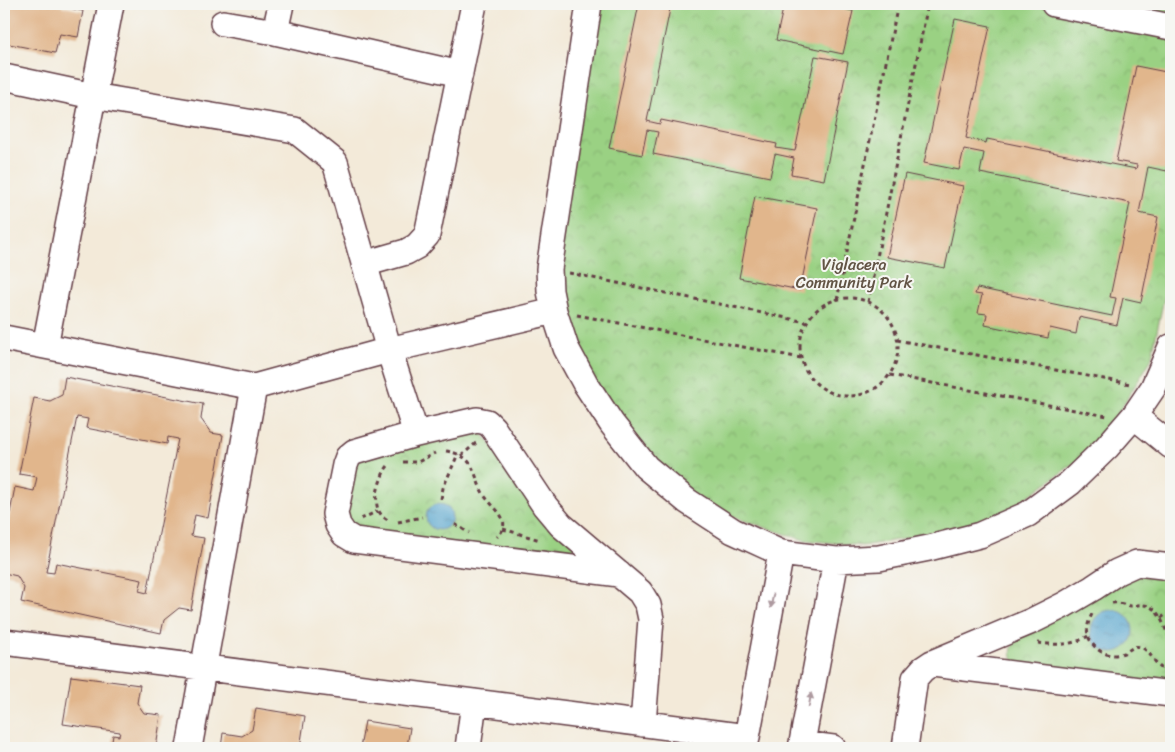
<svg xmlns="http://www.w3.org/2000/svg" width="1175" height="752" viewBox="0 0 1175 752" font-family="Sriracha,sans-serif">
	<defs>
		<pattern id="park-crowns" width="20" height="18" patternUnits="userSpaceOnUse" patternTransform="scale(1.25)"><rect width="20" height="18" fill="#9ad183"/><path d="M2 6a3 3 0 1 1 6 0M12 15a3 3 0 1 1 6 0" fill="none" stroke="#86b371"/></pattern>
		<pattern id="water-ripples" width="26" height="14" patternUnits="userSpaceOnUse" patternTransform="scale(1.25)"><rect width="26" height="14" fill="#54a4ce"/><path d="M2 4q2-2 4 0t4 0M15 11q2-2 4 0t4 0" fill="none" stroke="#4885a7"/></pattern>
	</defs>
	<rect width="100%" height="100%" fill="#f6f6f2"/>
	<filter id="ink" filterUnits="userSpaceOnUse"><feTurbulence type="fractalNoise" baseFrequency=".02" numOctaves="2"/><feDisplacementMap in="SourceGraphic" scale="10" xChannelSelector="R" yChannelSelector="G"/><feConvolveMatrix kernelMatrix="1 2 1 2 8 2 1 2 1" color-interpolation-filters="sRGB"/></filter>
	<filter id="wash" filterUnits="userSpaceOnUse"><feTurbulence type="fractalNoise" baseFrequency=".0096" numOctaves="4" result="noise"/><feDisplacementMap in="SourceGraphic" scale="20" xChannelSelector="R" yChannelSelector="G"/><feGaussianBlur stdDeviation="1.12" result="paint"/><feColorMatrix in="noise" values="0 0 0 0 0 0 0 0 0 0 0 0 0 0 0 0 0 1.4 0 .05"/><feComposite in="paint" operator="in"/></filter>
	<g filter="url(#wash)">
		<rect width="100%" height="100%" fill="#f3ead9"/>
		<!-- park -->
		<path fill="url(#park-crowns)" stroke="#727857" d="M 599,4 L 1171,4 L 1171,265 L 1151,360 L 1097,447 L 1009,510 L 944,532 L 862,546 L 804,540 L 739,519 L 682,493 L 627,436 L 571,348 L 550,268 Z
			M 475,425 L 578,549 L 578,556 L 573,561 L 346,527 L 351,463 Z
			M 1138,569 L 1171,575 L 1171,690 L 1014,662 C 1010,654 1011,650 1014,641 Z"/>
		<!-- water -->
		<path fill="url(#water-ripples)" stroke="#4f627c" d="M426 517a13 13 0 1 1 26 0a13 13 0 1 1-26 0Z
			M1091 631a21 21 0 1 1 42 0a21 21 0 1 1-42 0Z"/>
		<g id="blocks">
			<!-- building -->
			<path fill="#e1b68c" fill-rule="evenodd" d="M 4,4 L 51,4 L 83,11 L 78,37 L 60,34 L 55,53 L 4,43 Z
				M 639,4 L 671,4 L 647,121 L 660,124 L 661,120 L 777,144 L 776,148 L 795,151 L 815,56 L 848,62 L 824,180 L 791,174 L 794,158 L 775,154 L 770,177 L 653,154 L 658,132 L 647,130 L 642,155 L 609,148 Z
				M 784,4 L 821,4 L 853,11 L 843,54 L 776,40 Z
				M 955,19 L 990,26 L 966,138 L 986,143 L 987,139 L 1136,169 L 1137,165 L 1116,161 L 1136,66 L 1171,73 L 1171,150 L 1167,171 L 1148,167 L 1139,213 L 1158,217 L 1141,302 L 1123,298 L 1117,325 L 1079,317 L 1076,334 L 1050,328 L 1048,338 L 985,325 L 987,314 L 978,313 L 982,295 L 975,294 L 977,288 L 1112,316 L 1116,298 L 1110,297 L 1130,203 L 980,173 L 984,153 L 964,149 L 959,170 L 924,163 Z
				M 905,174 L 963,186 L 945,268 L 887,257 Z
				M 755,196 L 817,208 L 800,290 L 739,278 Z
				M 65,377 L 203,404 L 201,419 L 211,433 L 223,435 L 208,518 L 195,515 L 191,536 L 204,538 L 191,610 L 179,608 L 164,620 L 161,633 L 21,602 L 24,588 L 17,576 L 4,573 L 4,544 L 15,487 L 34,491 L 37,477 L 19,474 L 34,398 L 50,401 L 62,395 ZM 77,417 L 88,419 L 86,428 L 167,444 L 168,437 L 178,439 L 147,593 L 139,591 L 142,580 L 56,563 L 54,573 L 46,572 Z
				M 71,676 L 140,685 L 137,703 L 144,713 L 161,715 L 156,748 L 111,748 L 113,735 L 119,736 L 120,732 L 63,724 Z
				M 256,708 L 305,716 L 300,748 L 221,748 L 223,733 L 242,736 L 252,730 Z
				M 365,721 L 410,728 L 407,746 L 408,748 L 360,748 Z"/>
		</g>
	</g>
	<g filter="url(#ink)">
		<use href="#blocks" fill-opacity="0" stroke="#633d45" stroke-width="1"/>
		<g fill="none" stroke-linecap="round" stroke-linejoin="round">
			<!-- minor casing -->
			<g stroke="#633d45" stroke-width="28">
				<path id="minor" d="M 589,4 L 549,269 L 550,291 L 554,311 L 566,348 L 585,383 L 612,424 L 646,467 L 687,501 L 733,531 L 781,553 L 836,560 L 879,558 L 929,548 L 980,535 L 1028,514 L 1070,483 L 1107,447 L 1134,416 L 1153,388 L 1171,347
					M 1054,4 L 1171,27
					M 223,23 L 275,32 L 460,74
					M 275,32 L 281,4
					M 4,77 L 93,96 L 295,130 L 335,162 L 389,350 L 416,434
					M 364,264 L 406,252 L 417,246 L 427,235 L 474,4
					M 4,338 L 254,387 L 389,350 L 554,311
					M 45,346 L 111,4
					M 1134,416 L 1171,446
					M 619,574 L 354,540 L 344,534 L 338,525 L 335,514 L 345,465 L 348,457 L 354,452 L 416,434 L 477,420 L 487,422 L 493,428 L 545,506 L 561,525 L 640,592 L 648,605 L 651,619 L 643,724
					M 4,642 L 747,737
					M 933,664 L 1171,694
					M 802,744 L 833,748
					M 189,748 L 254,387
					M 468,748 L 474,702
					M 745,748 L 781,553
					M 801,748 L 836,560
					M 905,748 L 915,678 L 923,669 L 932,663 L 1032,621 L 1064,605 L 1093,588 L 1117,572 L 1137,563 L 1171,567"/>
			</g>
			<!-- path -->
			<path stroke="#633d45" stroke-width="3" stroke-dasharray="4 4" stroke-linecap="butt" d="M 569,273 L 806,322
				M800 347a49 49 0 1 1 98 0a49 49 0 1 1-98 0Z
				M 837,300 L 898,4
				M 868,302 L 928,4
				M 577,315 L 801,358
				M 897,340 L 1130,384
				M 890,375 L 1107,416
				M 446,451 C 477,456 472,474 484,495 C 492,508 515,520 497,537
				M 461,456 L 476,443
				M 403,462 L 418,462 L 435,453
				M 388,466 C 383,472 382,477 379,485 C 375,499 374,514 390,521
				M 441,499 L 443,488 L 458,454
				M 361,519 L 378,511
				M 398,522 L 422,517
				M 455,524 L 469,533
				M 503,529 L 540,540
				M 1112,603 C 1119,602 1125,605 1131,606 C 1135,606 1139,604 1143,605 C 1161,606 1163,628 1171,640
				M 1092,614 C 1088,622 1085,631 1090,640 C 1097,653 1112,659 1126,652 C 1131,649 1134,645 1140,647 C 1152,651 1154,666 1165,670
				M 1161,618 L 1171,611
				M 1038,643 C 1056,645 1072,646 1088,636"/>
			<!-- minor -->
			<use href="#minor" stroke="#fff" stroke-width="25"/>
		</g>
		<!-- one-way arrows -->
		<defs><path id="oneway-solid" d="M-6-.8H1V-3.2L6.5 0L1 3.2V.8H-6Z" transform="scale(1.25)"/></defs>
		<g fill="#ae9aa0">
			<use href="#oneway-solid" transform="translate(772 601) rotate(101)"/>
			<use href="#oneway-solid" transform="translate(810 700) rotate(-80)"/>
		</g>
	</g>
	<g text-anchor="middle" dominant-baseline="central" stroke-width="4" stroke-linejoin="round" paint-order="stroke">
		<!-- park labels -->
		<g font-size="16" fill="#625445" stroke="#f6f6f2">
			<text x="854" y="264">Viglacera<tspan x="854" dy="18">Community Park</tspan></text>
		</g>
	</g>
	<!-- margin -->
	<rect width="1175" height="752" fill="none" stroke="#f6f6f2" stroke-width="20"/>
</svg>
